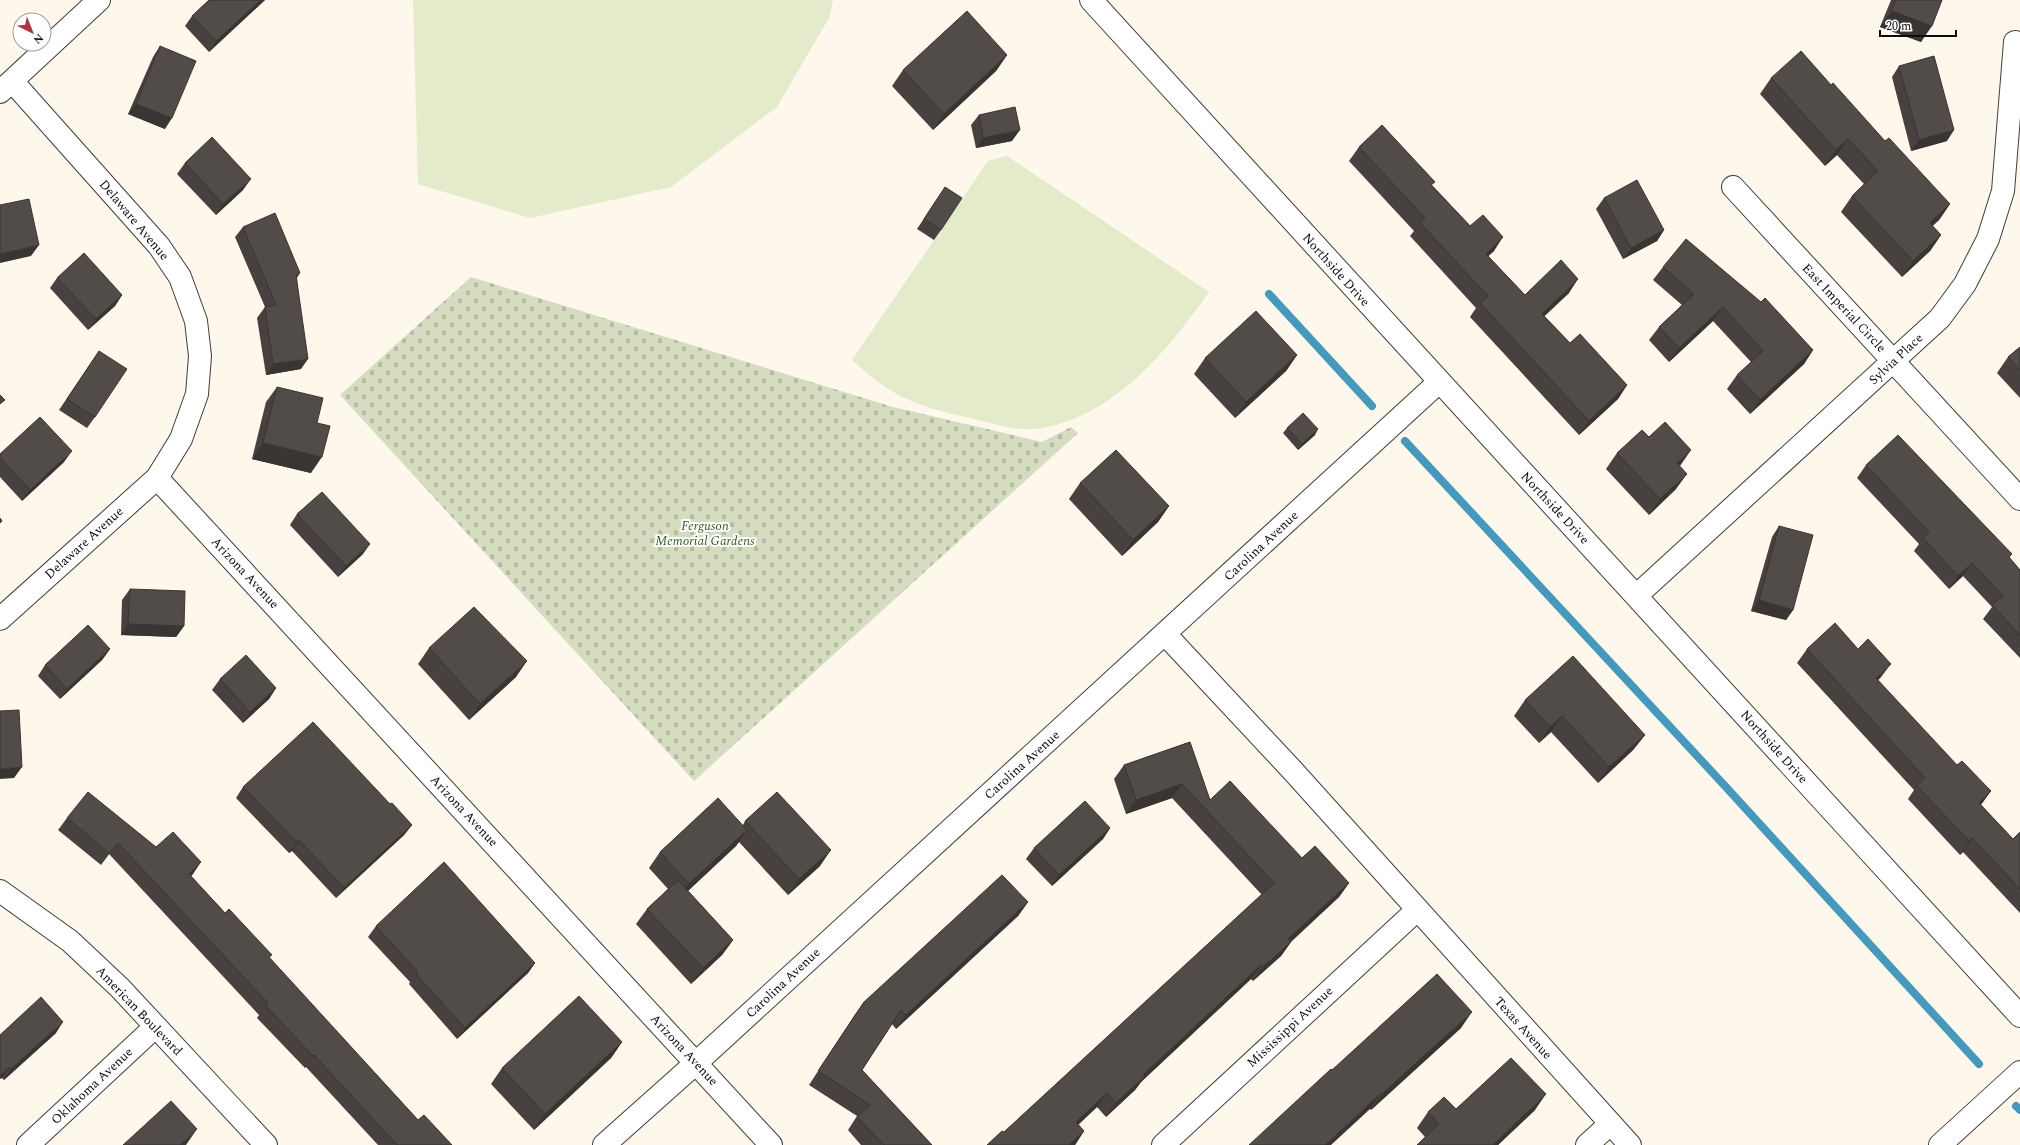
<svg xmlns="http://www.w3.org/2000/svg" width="2020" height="1145" viewBox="0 0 2020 1145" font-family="Spectral,serif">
	<defs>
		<pattern id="cemetery-stones" width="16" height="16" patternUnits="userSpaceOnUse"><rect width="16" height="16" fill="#d5dcbf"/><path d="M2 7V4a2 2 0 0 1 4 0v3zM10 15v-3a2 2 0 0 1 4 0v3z" fill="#b6bba3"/></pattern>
	</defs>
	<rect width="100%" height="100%" fill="#fdf8eb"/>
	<!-- cemetery -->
	<path fill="url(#cemetery-stones)" d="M 471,277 L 893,407 L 1042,442 L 1071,427 L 1078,433 L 694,781 L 340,395 Z"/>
	<!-- pitch -->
	<path fill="#e3ebca" d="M 413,0 L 833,0 L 829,18 L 777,107 L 671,187 L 530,218 L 418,184 Z
		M 1007,156 L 1209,292 C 1167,351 1113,419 1035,429 C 1014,431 990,423 970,418 C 943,412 913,405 890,390 C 876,382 864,370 852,360 L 988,161 Z"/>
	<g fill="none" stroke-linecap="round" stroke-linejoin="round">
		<!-- stream -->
		<path stroke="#4599bd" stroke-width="8" d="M 1269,294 L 1372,406
			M 1405,441 L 1725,786 L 1979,1064
			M 2016,1106 L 2020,1110"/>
		<!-- minor casing -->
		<g stroke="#3e3e3e" stroke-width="24">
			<path id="minor" d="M 1091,0 L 2020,1016
				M 0,92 L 99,0
				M 1733,187 L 2020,499
				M 157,478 L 771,1145
				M 1636,596 L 1940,318 L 1965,284 L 1988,239 L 2003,191 L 2015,42
				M 0,619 L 157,478 L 181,439 L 197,394 L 200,356 L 196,321 L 180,277 L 159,246 L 12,81
				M 1165,634 L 1293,771 L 1630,1145
				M 0,891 L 70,941 L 120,988 L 266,1145
				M 28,1145 L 155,1027
				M 604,1145 L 696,1063 L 1439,382
				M 1163,1145 L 1417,910
				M 1587,1145 L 1610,1124
				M 1940,1145 L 2020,1072"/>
		</g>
		<!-- minor -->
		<use href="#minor" stroke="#fff" stroke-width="22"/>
	</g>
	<!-- wall -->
	<path fill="#47413f" d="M 209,0 L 265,0 L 209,52 L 185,26 L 192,16 Z
		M 1891,0 L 1942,0 L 1921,42 L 1880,27 Z
		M 160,46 L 165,129 L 128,114 L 153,57 Z
		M 1007,55 L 996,71 L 933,130 L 892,86 L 903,70 Z
		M 1899,66 L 1947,141 L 1911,151 L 1892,77 Z
		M 1771,78 L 1831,85 L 1885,141 L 1950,204 L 1939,220 L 1932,226 L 1941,235 L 1930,251 L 1902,277 L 1841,212 L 1852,196 L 1864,184 L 1837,155 L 1825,166 L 1760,94 Z
		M 979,115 L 1012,141 L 976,148 L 971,125 Z
		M 1359,147 L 1432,185 L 1494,251 L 1488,256 L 1525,295 L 1569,293 L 1544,316 L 1570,343 L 1627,385 L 1618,399 L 1579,435 L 1470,317 L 1476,308 L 1410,236 L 1414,231 L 1349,161 Z
		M 185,163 L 243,190 L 216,215 L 177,174 Z
		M 945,187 L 941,230 L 934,240 L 917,229 Z
		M 1604,198 L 1664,230 L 1657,241 L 1623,259 L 1596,209 Z
		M 243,227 L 297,279 L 301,369 L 266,375 L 257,318 L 265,307 L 235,237 Z
		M 1663,267 L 1813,350 L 1804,364 L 1750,414 L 1727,389 L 1737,375 L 1751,362 L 1713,321 L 1669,362 L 1649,340 L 1659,327 L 1682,305 L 1653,280 Z
		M 57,278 L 122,295 L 115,306 L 88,330 L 50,288 Z
		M 2020,347 L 2020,398 L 1997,373 L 2008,357 Z
		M 99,351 L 95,417 L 87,428 L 59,410 Z
		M 1297,355 L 1286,371 L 1235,418 L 1194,374 L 1205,358 Z
		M 277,387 L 317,423 L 311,473 L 252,459 L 266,402 Z
		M 1287,428 L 1315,435 L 1298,450 L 1283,433 Z
		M 1649,437 L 1676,489 L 1649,515 L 1606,469 L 1617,453 Z
		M 0,454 L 64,462 L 22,501 L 0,477 Z
		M 1866,465 L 2012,554 L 2009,558 L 2020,570 L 2020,658 L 1983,619 L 1992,607 L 1963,576 L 1949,589 L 1914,551 L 1919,544 L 1857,478 Z
		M 1080,483 L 1169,506 L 1158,522 L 1122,556 L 1069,499 Z
		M 297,514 L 363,554 L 338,577 L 290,525 Z
		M 1779,526 L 1793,610 L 1786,620 L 1751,611 L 1772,537 Z
		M 130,589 L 184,626 L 176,637 L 121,635 L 122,600 Z
		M 429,648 L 516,677 L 469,720 L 418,664 Z
		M 110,649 L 102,660 L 60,699 L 38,676 L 45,665 Z
		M 1807,649 L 1881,677 L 1878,680 L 1981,805 L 2013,839 L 2020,832 L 2020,913 L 1963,852 L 1960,855 L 1908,799 L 1914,790 L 1797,663 Z
		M 220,679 L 276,688 L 269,699 L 243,723 L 212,690 Z
		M 1525,700 L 1645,735 L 1633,750 L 1598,783 L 1551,732 L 1539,743 L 1514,716 Z
		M 1190,742 L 1210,800 L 1302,858 L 1349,883 L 1339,897 L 1291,942 L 1281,956 L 1253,981 L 1251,979 L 1141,1082 L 1135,1090 L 1106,1117 L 1097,1107 L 1078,1125 L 1084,1131 L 1075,1145 L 987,1145 L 1004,1132 L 1262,895 L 1172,798 L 1126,814 L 1114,779 L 1124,765 Z
		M 243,787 L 390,804 L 412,825 L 404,835 L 336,898 L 292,851 L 289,853 L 236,798 Z
		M 67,818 L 156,847 L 193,874 L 191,876 L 225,913 L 269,958 L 418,1120 L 452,1145 L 378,1145 L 306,1067 L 305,1068 L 257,1018 L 259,1015 L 109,854 L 101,865 L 58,830 Z
		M 745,821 L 820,866 L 788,895 L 739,842 L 736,846 L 688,891 L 733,940 L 722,955 L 691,984 L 636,924 L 647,909 L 668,889 L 649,868 L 660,852 L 743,825 Z
		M 1110,828 L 1103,839 L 1052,886 L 1026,859 L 1034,848 Z
		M 1028,902 L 1018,916 L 896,1029 L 892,1024 L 862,1070 L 932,1145 L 861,1145 L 848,1130 L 857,1116 L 809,1085 L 854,1016 L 864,1002 Z
		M 376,926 L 535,963 L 528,973 L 457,1039 L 409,984 L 410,982 L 368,937 Z
		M 1461,1028 L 1371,1110 L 1332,1070 Z
		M 56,1033 L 4,1080 L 2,1078 L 0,1035 Z
		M 622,1042 L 611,1058 L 534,1130 L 491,1084 L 502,1068 Z
		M 1456,1109 L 1535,1110 L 1498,1145 L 1417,1145 L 1425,1137 L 1417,1128 L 1428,1112 Z"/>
	<!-- shaded-wall -->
	<path fill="#393533" d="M 261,0 L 265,0 L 209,52 L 216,41 Z
		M 1892,11 L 1932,26 L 1921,42 L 1880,27 Z
		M 1007,55 L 996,71 L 933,130 L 944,114 Z
		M 136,104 L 172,118 L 165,129 L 128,114 Z
		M 1020,130 L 1012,141 L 976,148 L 983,138 Z
		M 1954,130 L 1947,141 L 1911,151 L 1919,140 Z
		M 1848,139 L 1837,155 L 1825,166 L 1836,150 Z
		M 251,179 L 243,190 L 216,215 L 223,204 Z
		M 1950,204 L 1939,220 L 1919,239 L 1930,223 Z
		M 1664,230 L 1657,241 L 1623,259 L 1631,248 Z
		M 1941,235 L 1930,251 L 1902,277 L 1913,261 Z
		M 1503,237 L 1494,251 L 1476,267 L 1486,254 Z
		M 39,245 L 31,256 L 0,263 L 0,254 Z
		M 300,273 L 293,284 L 296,275 Z
		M 1578,279 L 1569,293 L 1532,328 L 1542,314 Z
		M 122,295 L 115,306 L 88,330 L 96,319 Z
		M 1723,307 L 1713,321 L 1669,362 L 1679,348 Z
		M 1813,350 L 1804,364 L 1750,414 L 1760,400 Z
		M 1297,355 L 1286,371 L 1235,418 L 1246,402 Z
		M 308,359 L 301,369 L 266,375 L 273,364 Z
		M 1627,385 L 1618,399 L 1579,435 L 1589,421 Z
		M 1318,429 L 1315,435 L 1298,450 L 1302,444 Z
		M 263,443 L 322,457 L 311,473 L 252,459 Z
		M 1691,450 L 1680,466 L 1677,463 Z
		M 72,451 L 64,462 L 22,501 L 30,490 Z
		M 1687,474 L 1676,489 L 1649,515 L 1660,499 Z
		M 1169,506 L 1158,522 L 1122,556 L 1133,540 Z
		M 370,544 L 363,554 L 338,577 L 346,566 Z
		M 1972,563 L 1963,576 L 1949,589 L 1958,576 Z
		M 1759,600 L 1793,610 L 1786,620 L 1751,611 Z
		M 128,624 L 184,626 L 176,637 L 121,635 Z
		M 110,649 L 102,660 L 60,699 L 67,689 Z
		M 527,661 L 516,677 L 469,720 L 480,704 Z
		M 1891,664 L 1881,677 L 1867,691 L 1876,678 Z
		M 276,688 L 269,699 L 243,723 L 250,712 Z
		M 1562,716 L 1551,732 L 1539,743 L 1550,727 Z
		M 1645,735 L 1633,750 L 1598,783 L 1609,767 Z
		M 22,767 L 14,778 L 0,779 L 0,769 Z
		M 1182,784 L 1172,798 L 1126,814 L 1136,800 Z
		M 1991,791 L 1981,805 L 1979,803 Z
		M 412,825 L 404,835 L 336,898 L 344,888 Z
		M 1110,828 L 1103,839 L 1052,886 L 1059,875 Z
		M 747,830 L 736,846 L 678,900 L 689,884 Z
		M 1972,838 L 1963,852 L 1960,855 L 1969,841 Z
		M 299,840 L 292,851 L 289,853 L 297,842 Z
		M 118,843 L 109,854 L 101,865 L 109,853 Z
		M 831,850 L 820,866 L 788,895 L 799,879 Z
		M 201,862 L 193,874 L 180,886 L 189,874 Z
		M 1349,883 L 1339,897 L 1278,953 L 1288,939 Z
		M 1028,902 L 1018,916 L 896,1029 L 906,1015 Z
		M 733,940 L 722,955 L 691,984 L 703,968 Z
		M 1291,942 L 1281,956 L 1253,981 L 1263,967 Z
		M 535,963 L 528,973 L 457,1039 L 465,1028 Z
		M 1261,965 L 1251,979 L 1141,1082 L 1135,1090 L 1106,1117 L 1116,1103 L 1143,1075 Z
		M 1472,1012 L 1461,1028 L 1371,1110 L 1382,1094 Z
		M 63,1022 L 56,1033 L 4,1080 L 11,1069 Z
		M 622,1042 L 611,1058 L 534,1130 L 545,1114 Z
		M 314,1055 L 306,1067 L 305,1068 L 313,1056 Z
		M 9,1067 L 2,1078 L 0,1079 L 0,1076 Z
		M 1107,1093 L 1097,1107 L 1066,1136 L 1076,1122 Z
		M 1381,1093 L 1370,1109 L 1331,1145 L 1325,1145 Z
		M 1546,1094 L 1535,1110 L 1498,1145 L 1493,1145 Z
		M 197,1129 L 186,1145 L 180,1145 Z
		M 1084,1131 L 1075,1145 L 1069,1145 Z"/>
	<!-- building -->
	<path fill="#524c49" stroke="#393533" d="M 209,0 L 261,0 L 216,41 L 192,16 Z
		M 1896,0 L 1942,0 L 1932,26 L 1892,11 Z
		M 967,11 L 1007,55 L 944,114 L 903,70 Z
		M 160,46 L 196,61 L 172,118 L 136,104 Z
		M 1801,51 L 1831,85 L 1833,83 L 1885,141 L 1889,138 L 1950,204 L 1930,223 L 1941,235 L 1913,261 L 1852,196 L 1878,171 L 1848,139 L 1836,150 L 1771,78 Z
		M 1934,56 L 1954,130 L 1919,140 L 1899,66 Z
		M 1015,107 L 1020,130 L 983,138 L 979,115 Z
		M 1382,125 L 1435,182 L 1431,185 L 1470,226 L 1483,215 L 1503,237 L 1486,254 L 1525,295 L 1561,260 L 1578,279 L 1542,314 L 1570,343 L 1580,334 L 1627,385 L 1589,421 L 1480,303 L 1488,296 L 1420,223 L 1425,218 L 1359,147 Z
		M 212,137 L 251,179 L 223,204 L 185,163 Z
		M 1637,180 L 1664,230 L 1631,248 L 1604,198 Z
		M 945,187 L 962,198 L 941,230 L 924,219 Z
		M 29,199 L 39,245 L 0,254 L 0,205 Z
		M 275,213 L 300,273 L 296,275 L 308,359 L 273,364 L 265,307 L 276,305 L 243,227 Z
		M 1686,239 L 1761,302 L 1765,298 L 1813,350 L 1760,400 L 1737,375 L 1763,351 L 1723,307 L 1679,348 L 1659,327 L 1694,294 L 1663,267 Z
		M 84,253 L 122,295 L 96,319 L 57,278 Z
		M 1256,311 L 1297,355 L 1246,402 L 1205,358 Z
		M 2020,347 L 2020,370 L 2008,357 Z
		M 99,351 L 127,369 L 95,417 L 67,399 Z
		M 277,387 L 323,398 L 317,423 L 330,426 L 322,457 L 263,443 Z
		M 0,395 L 5,400 L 0,404 Z
		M 1303,413 L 1318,429 L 1302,444 L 1287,428 Z
		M 40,417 L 72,451 L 30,490 L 0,458 L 0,454 Z
		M 1665,422 L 1691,450 L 1677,463 L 1687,474 L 1660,499 L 1617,453 L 1642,430 L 1649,437 Z
		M 1898,435 L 2012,554 L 2009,557 L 2020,570 L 2020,635 L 1992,605 L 2003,596 L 1972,563 L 1958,576 L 1923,538 L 1929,532 L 1866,465 Z
		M 1116,450 L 1169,506 L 1133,540 L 1080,483 Z
		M 322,492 L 370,544 L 346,566 L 297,514 Z
		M 0,518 L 2,521 L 0,523 Z
		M 1779,526 L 1813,535 L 1793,610 L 1759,600 Z
		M 130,589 L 185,591 L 184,626 L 128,624 Z
		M 474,607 L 527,661 L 480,704 L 429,648 Z
		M 1835,623 L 1858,649 L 1868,639 L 1891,664 L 1876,678 L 1957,765 L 1962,761 L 1991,791 L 1979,803 L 2013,839 L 2020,832 L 2020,889 L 1972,838 L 1969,841 L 1917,786 L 1925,778 L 1807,649 Z
		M 88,625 L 110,649 L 67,689 L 45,665 Z
		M 246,655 L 276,688 L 250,712 L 220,679 Z
		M 1573,656 L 1645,735 L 1609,767 L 1562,716 L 1550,727 L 1525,700 Z
		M 19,710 L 22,767 L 0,769 L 0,711 Z
		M 313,722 L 390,804 L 392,803 L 412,825 L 344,888 L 299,840 L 297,842 L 243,787 Z
		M 1190,742 L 1210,800 L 1230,781 L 1302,858 L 1315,846 L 1349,883 L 1288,939 L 1291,942 L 1263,967 L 1261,965 L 1143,1075 L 1145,1076 L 1116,1103 L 1107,1093 L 1076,1122 L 1084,1131 L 1069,1145 L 987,1145 L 1002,1131 L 1004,1132 L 1274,883 L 1182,784 L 1136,800 L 1124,765 Z
		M 88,792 L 156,847 L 173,832 L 201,862 L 189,874 L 225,913 L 229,909 L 272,955 L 269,957 L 418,1120 L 424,1115 L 452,1145 L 397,1145 L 314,1055 L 313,1056 L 266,1006 L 268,1003 L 118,843 L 109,853 L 67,818 Z
		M 777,792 L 831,850 L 799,879 L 745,821 Z
		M 718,798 L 747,830 L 689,884 L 660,852 Z
		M 1085,801 L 1110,828 L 1059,875 L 1034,848 Z
		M 444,862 L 535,963 L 465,1028 L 416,974 L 418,972 L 376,926 Z
		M 1002,875 L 1028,902 L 906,1015 L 901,1010 L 862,1070 L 932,1145 L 884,1145 L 857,1117 L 870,1105 L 818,1071 L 864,1002 Z
		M 678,880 L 733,940 L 703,968 L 647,909 Z
		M 1437,974 L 1472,1012 L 1382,1094 L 1381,1093 L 1325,1145 L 1249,1145 L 1331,1069 L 1332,1070 Z
		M 579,996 L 622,1042 L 545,1114 L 502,1068 Z
		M 41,997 L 63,1022 L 11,1069 L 9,1067 L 0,1076 L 0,1035 Z
		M 1511,1058 L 1546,1094 L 1493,1145 L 1417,1145 L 1439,1124 L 1428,1112 L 1444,1097 L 1456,1109 Z
		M 171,1101 L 197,1129 L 180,1145 L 123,1145 Z"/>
	<g text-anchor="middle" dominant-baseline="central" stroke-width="4" stroke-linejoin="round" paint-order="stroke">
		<!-- street labels -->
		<g font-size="13" fill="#0b0b0b" stroke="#fff">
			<text transform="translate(134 220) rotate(50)">Delaware Avenue</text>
			<text transform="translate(1336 270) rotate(48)">Northside Drive</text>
			<text transform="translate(1844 308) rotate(47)">East Imperial Circle</text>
			<text transform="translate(1896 359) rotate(-43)">Sylvia Place</text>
			<text transform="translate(1555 508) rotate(47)">Northside Drive</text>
			<text transform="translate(84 543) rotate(-42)">Delaware Avenue</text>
			<text transform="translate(1261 546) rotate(-43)">Carolina Avenue</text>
			<text transform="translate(245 573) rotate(47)">Arizona Avenue</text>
			<text transform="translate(1774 747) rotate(48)">Northside Drive</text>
			<text transform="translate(1022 765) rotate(-42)">Carolina Avenue</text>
			<text transform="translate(464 811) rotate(47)">Arizona Avenue</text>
			<text transform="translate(783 983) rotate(-43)">Carolina Avenue</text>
			<text transform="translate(139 1011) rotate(46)">American Boulevard</text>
			<text transform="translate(1290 1027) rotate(-43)">Mississippi Avenue</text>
			<text transform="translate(1523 1028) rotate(48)">Texas Avenue</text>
			<text transform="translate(684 1050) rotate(47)">Arizona Avenue</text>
			<text transform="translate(92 1086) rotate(-43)">Oklahoma Avenue</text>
		</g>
		<!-- park labels -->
		<g font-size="13" font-style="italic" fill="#345b23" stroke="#fff">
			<text x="705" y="526">Ferguson<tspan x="705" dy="15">Memorial Gardens</tspan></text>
		</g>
	</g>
	<!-- north arrow -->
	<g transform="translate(32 32) rotate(137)"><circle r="19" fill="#ffffff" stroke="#9d9d9d"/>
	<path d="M0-3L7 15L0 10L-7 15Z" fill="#ab3344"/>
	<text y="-6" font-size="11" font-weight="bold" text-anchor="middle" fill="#0b0b0b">N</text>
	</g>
	<!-- scale -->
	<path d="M1880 30v6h76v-6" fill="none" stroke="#0b0b0b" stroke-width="2"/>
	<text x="1886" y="30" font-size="12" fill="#0b0b0b" stroke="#ffffff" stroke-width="3" paint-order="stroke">20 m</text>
</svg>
